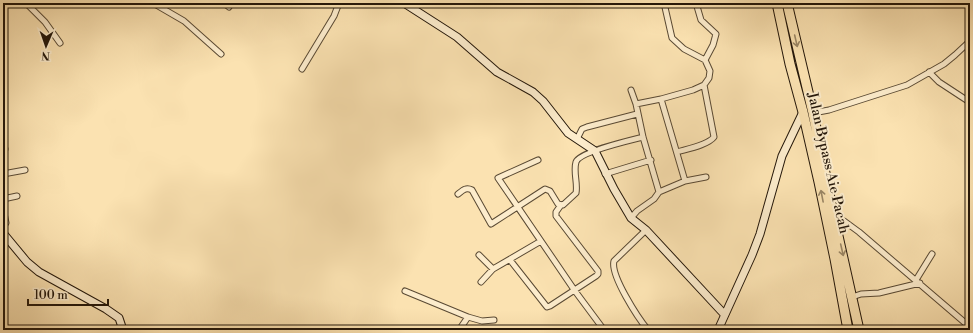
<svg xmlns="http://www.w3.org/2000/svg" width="973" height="333" viewBox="0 0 973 333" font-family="'Libre Bodoni',serif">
	<rect width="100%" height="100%" fill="#fbe2b1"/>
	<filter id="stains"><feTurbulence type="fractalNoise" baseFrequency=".005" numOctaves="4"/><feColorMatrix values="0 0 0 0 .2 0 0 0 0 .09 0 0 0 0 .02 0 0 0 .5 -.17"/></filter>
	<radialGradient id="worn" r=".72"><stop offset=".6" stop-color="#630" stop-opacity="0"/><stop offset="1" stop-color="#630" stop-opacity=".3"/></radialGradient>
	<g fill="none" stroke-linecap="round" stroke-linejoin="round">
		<!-- street casing -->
		<g stroke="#594933" stroke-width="7">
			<path id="street" d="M 26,3 L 45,22 L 60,43
				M 153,3 L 184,21 L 221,54
				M 224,3 L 229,7
				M 635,3 L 635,4
				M 696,3 L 701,20 L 716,34 L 713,45 L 705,60
				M 302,69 L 334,16 L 339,3
				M 929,72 L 939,82 L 968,101 L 970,105
				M 631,90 L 636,104 L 643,137 L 659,192
				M 636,104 L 661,99 L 693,90 L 704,85 L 709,78 L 710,71 L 705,60 L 684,49 L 672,38 L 664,3
				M 813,113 L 829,110 L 907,85 L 944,64 L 955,55 L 970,41
				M 577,139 L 582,129 L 587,127 L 637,114
				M 3,149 L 5,149
				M 677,152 C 687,149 708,145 714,137 L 704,85
				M 538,160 L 498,178 L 575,291 L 604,330
				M 3,174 L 25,170
				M 605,174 L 651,160
				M 685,181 L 706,177
				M 458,194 C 463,190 466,187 472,190 L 491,224 L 545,189 L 550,191 L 558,204 L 563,205 L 576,193 C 578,183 573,172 576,162 C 579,152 631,140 643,137
				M 3,199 L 17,196
				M 3,208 L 6,223 L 3,227
				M 631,218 L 637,211 L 654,199 L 659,192 L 685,181 L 661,99
				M 834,218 L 844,221 L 859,232 L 970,327
				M 646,230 L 614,261 C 610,275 638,318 648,330
				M 479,255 L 493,269
				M 510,260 L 547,307 L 550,306 L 596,276 L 598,274 L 598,271 L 556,216 L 556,212 L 561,205
				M 916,280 L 932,254
				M 481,282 L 493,269 L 541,241
				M 405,291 L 468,317 L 459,330
				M 852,297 L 861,294 L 879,293 L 920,283
				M 468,317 L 482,321 L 494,320
				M 640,330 L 644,325"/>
		</g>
		<!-- secondary casing -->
		<g stroke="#231609" stroke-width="9">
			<path id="secondary" d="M 404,3 L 457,37 L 497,72 L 533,92 L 543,101 L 568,133 L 595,151 L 614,189 L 631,218 L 646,230 L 724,314
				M 3,233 L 27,262 L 39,272 L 106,309 L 119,318 L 123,330
				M 718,330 L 752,255 L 760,234 L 782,156 L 803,112"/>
		</g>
		<!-- highway casing -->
		<g stroke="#231609" stroke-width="11">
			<path id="highway" d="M 777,3 L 790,64 L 803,112 L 819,182 L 835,259 L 848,330
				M 787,3 L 813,113 L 834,218 L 859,330"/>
		</g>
		<!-- street -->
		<use href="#street" stroke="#fceccc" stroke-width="5"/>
		<!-- secondary -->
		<use href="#secondary" stroke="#fceccc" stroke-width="7"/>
		<!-- highway -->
		<use href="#highway" stroke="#fbe2b1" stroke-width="9"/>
	</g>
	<!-- one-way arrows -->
	<defs><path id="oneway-shaft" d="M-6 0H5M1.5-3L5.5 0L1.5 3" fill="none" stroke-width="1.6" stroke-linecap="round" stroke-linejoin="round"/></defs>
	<g stroke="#9a8665">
		<use href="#oneway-shaft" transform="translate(796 41) rotate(77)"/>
		<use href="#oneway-shaft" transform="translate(822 196) rotate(-101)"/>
		<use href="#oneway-shaft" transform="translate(842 250) rotate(77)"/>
	</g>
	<g text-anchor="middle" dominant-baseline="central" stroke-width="4" stroke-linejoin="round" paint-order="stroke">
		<!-- street labels -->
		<g font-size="14" fill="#231609" stroke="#fceccc">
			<text transform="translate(828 163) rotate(77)">Jalan Bypass Aie Pacah</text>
		</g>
	</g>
	<!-- margin -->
	<rect width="973" height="333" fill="none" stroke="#fbe2b1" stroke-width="16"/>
	<rect x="4" y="4" width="965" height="325" fill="none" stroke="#231609" stroke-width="2"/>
	<rect x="8" y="8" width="957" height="317" fill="none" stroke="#231609"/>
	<!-- north arrow -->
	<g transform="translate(46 46) rotate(182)" stroke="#fceccc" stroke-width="3" paint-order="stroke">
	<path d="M0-3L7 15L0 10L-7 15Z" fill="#231609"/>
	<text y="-6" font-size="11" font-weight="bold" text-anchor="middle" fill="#231609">N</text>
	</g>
	<!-- scale -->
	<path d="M28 299v6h80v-6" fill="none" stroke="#231609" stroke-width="2"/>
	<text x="34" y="299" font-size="12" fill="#231609" stroke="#fceccc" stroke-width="3" paint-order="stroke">100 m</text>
	<rect width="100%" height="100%" filter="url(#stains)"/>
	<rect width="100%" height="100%" fill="url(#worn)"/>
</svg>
